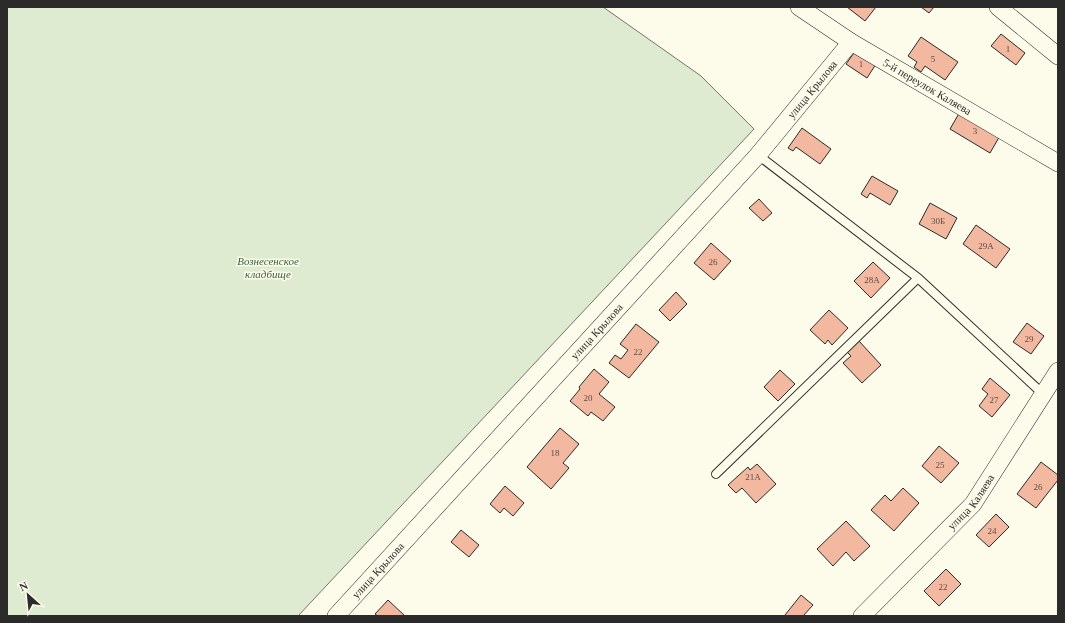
<svg xmlns="http://www.w3.org/2000/svg" width="1065" height="623" viewBox="0 0 1065 623" font-family="Georgia,serif">
	<rect width="100%" height="100%" fill="#fdfbea"/>
	<!-- green -->
	<path fill="#deebd1" stroke="#74746e" d="M 7,7 L 603,7 L 701,76 L 754,129 L 298,616 L 7,616 Z"/>
	<!-- building -->
	<path fill="#f2b8a0" stroke="#2b2b2b" d="M 847,7 L 876,7 L 865,21 Z
		M 921,7 L 934,7 L 929,13 Z
		M 1001,34 L 1025,53 L 1016,65 L 991,46 Z
		M 921,37 L 958,62 L 945,80 L 925,66 L 921,72 L 914,67 L 917,62 L 908,56 Z
		M 856,50 L 876,64 L 867,78 L 846,64 Z
		M 961,110 L 1001,134 L 990,153 L 950,129 Z
		M 802,128 L 831,149 L 820,164 L 796,147 L 793,151 L 788,148 Z
		M 872,176 L 898,191 L 890,205 L 870,193 L 867,198 L 861,194 Z
		M 759,199 L 772,213 L 763,221 L 749,208 Z
		M 930,203 L 957,218 L 946,239 L 919,224 Z
		M 976,225 L 1010,249 L 996,268 L 963,244 Z
		M 711,243 L 731,261 L 714,280 L 694,263 Z
		M 873,262 L 890,278 L 871,298 L 854,281 Z
		M 676,292 L 687,304 L 670,321 L 659,310 Z
		M 829,310 L 848,328 L 832,345 L 828,340 L 825,344 L 810,330 Z
		M 1027,323 L 1044,336 L 1031,354 L 1013,342 Z
		M 636,324 L 659,342 L 629,378 L 609,363 L 615,355 L 621,359 L 628,350 L 620,344 Z
		M 859,341 L 881,365 L 862,383 L 843,363 L 851,356 L 847,352 Z
		M 594,369 L 609,382 L 599,394 L 615,407 L 603,421 L 591,412 L 588,416 L 570,401 L 580,389 L 579,387 Z
		M 780,370 L 795,384 L 778,401 L 764,387 Z
		M 990,378 L 1010,395 L 992,417 L 979,406 L 988,394 L 982,389 Z
		M 560,428 L 579,444 L 563,463 L 569,468 L 551,489 L 527,467 Z
		M 939,446 L 959,463 L 941,483 L 922,466 Z
		M 1041,462 L 1058,475 L 1058,480 L 1036,508 L 1017,494 Z
		M 757,464 L 776,484 L 756,503 L 742,488 L 736,493 L 728,485 L 748,467 L 750,470 Z
		M 505,486 L 524,503 L 513,516 L 504,508 L 500,513 L 490,504 Z
		M 903,488 L 919,503 L 894,531 L 871,510 L 885,495 L 891,501 Z
		M 996,514 L 1009,527 L 989,547 L 976,535 Z
		M 846,521 L 870,546 L 854,561 L 846,552 L 833,566 L 817,549 Z
		M 461,530 L 479,545 L 469,557 L 451,542 Z
		M 946,569 L 961,584 L 939,606 L 924,591 Z
		M 801,595 L 813,605 L 803,616 L 786,616 L 785,615 Z
		M 388,600 L 405,616 L 378,616 L 375,614 Z"/>
	<g fill="none" stroke-linecap="round" stroke-linejoin="round">
		<!-- service casing -->
		<g stroke="#2b2b2b" stroke-width="10">
			<path id="service" d="M 758,155 L 918,278 L 1043,394
				M 716,474 L 918,278"/>
		</g>
		<!-- minor casing -->
		<g stroke="#2b2b2b" stroke-width="18">
			<g id="minor">
				<path id="s1" d="M 799,7 L 851,42 L 1058,163"/>
				<path d="M 998,7 L 1058,56"/>
				<path id="s2" d="M 336,616 L 758,155 L 851,42"/>
				<path id="s3" d="M 862,616 L 973,504 L 1058,371"/>
			</g>
		</g>
		<!-- service -->
		<use href="#service" stroke="#fdfbea" stroke-width="8"/>
		<!-- minor -->
		<use href="#minor" stroke="#fdfbea" stroke-width="17"/>
	</g>
	<g text-anchor="middle" dominant-baseline="central" stroke-width="3" stroke-linejoin="round" paint-order="stroke">
		<!-- number labels -->
		<g font-size="9" fill="#5d4e48">
			<text x="1008" y="49">1</text>
			<text x="933" y="59">5</text>
			<text x="861" y="64">1</text>
			<text x="975" y="131">3</text>
			<text x="938" y="221">30Б</text>
			<text x="986" y="246">29А</text>
			<text x="713" y="262">26</text>
			<text x="872" y="280">28А</text>
			<text x="1029" y="339">29</text>
			<text x="638" y="352">22</text>
			<text x="588" y="398">20</text>
			<text x="994" y="400">27</text>
			<text x="555" y="453">18</text>
			<text x="940" y="465">25</text>
			<text x="753" y="477">21А</text>
			<text x="1038" y="487">26</text>
			<text x="992" y="531">24</text>
			<text x="943" y="587">22</text>
		</g>
		<!-- street labels -->
		<g font-size="11" fill="#2b2b2b" stroke="#fdfbea">
			<text stroke="none"><textPath href="#s1" startOffset="151">5-й переулок Каляева</textPath></text>
			<text stroke="none"><textPath href="#s2" startOffset="710">улица Крылова</textPath></text>
			<text stroke="none"><textPath href="#s2" startOffset="386">улица Крылова</textPath></text>
			<text stroke="none"><textPath href="#s3" startOffset="158">улица Каляева</textPath></text>
			<text stroke="none"><textPath href="#s2" startOffset="62">улица Крылова</textPath></text>
		</g>
		<!-- park labels -->
		<g font-size="11" font-style="italic" fill="#34623c" stroke="#fdfbea">
			<text x="268" y="261">Вознесенское<tspan x="268" dy="13">кладбище</tspan></text>
		</g>
	</g>
	<!-- border -->
	<rect width="1065" height="623" fill="none" stroke="#2b2b2b" stroke-width="16"/>
	<!-- north arrow -->
	<g transform="translate(28 595) rotate(333)" stroke="#fdfbea" stroke-width="3" paint-order="stroke">
	<path d="M0-3L7 15L0 10L-7 15Z" fill="#2b2b2b"/>
	<text y="-6" font-size="11" font-weight="bold" text-anchor="middle" fill="#2b2b2b">N</text>
	</g>
</svg>
